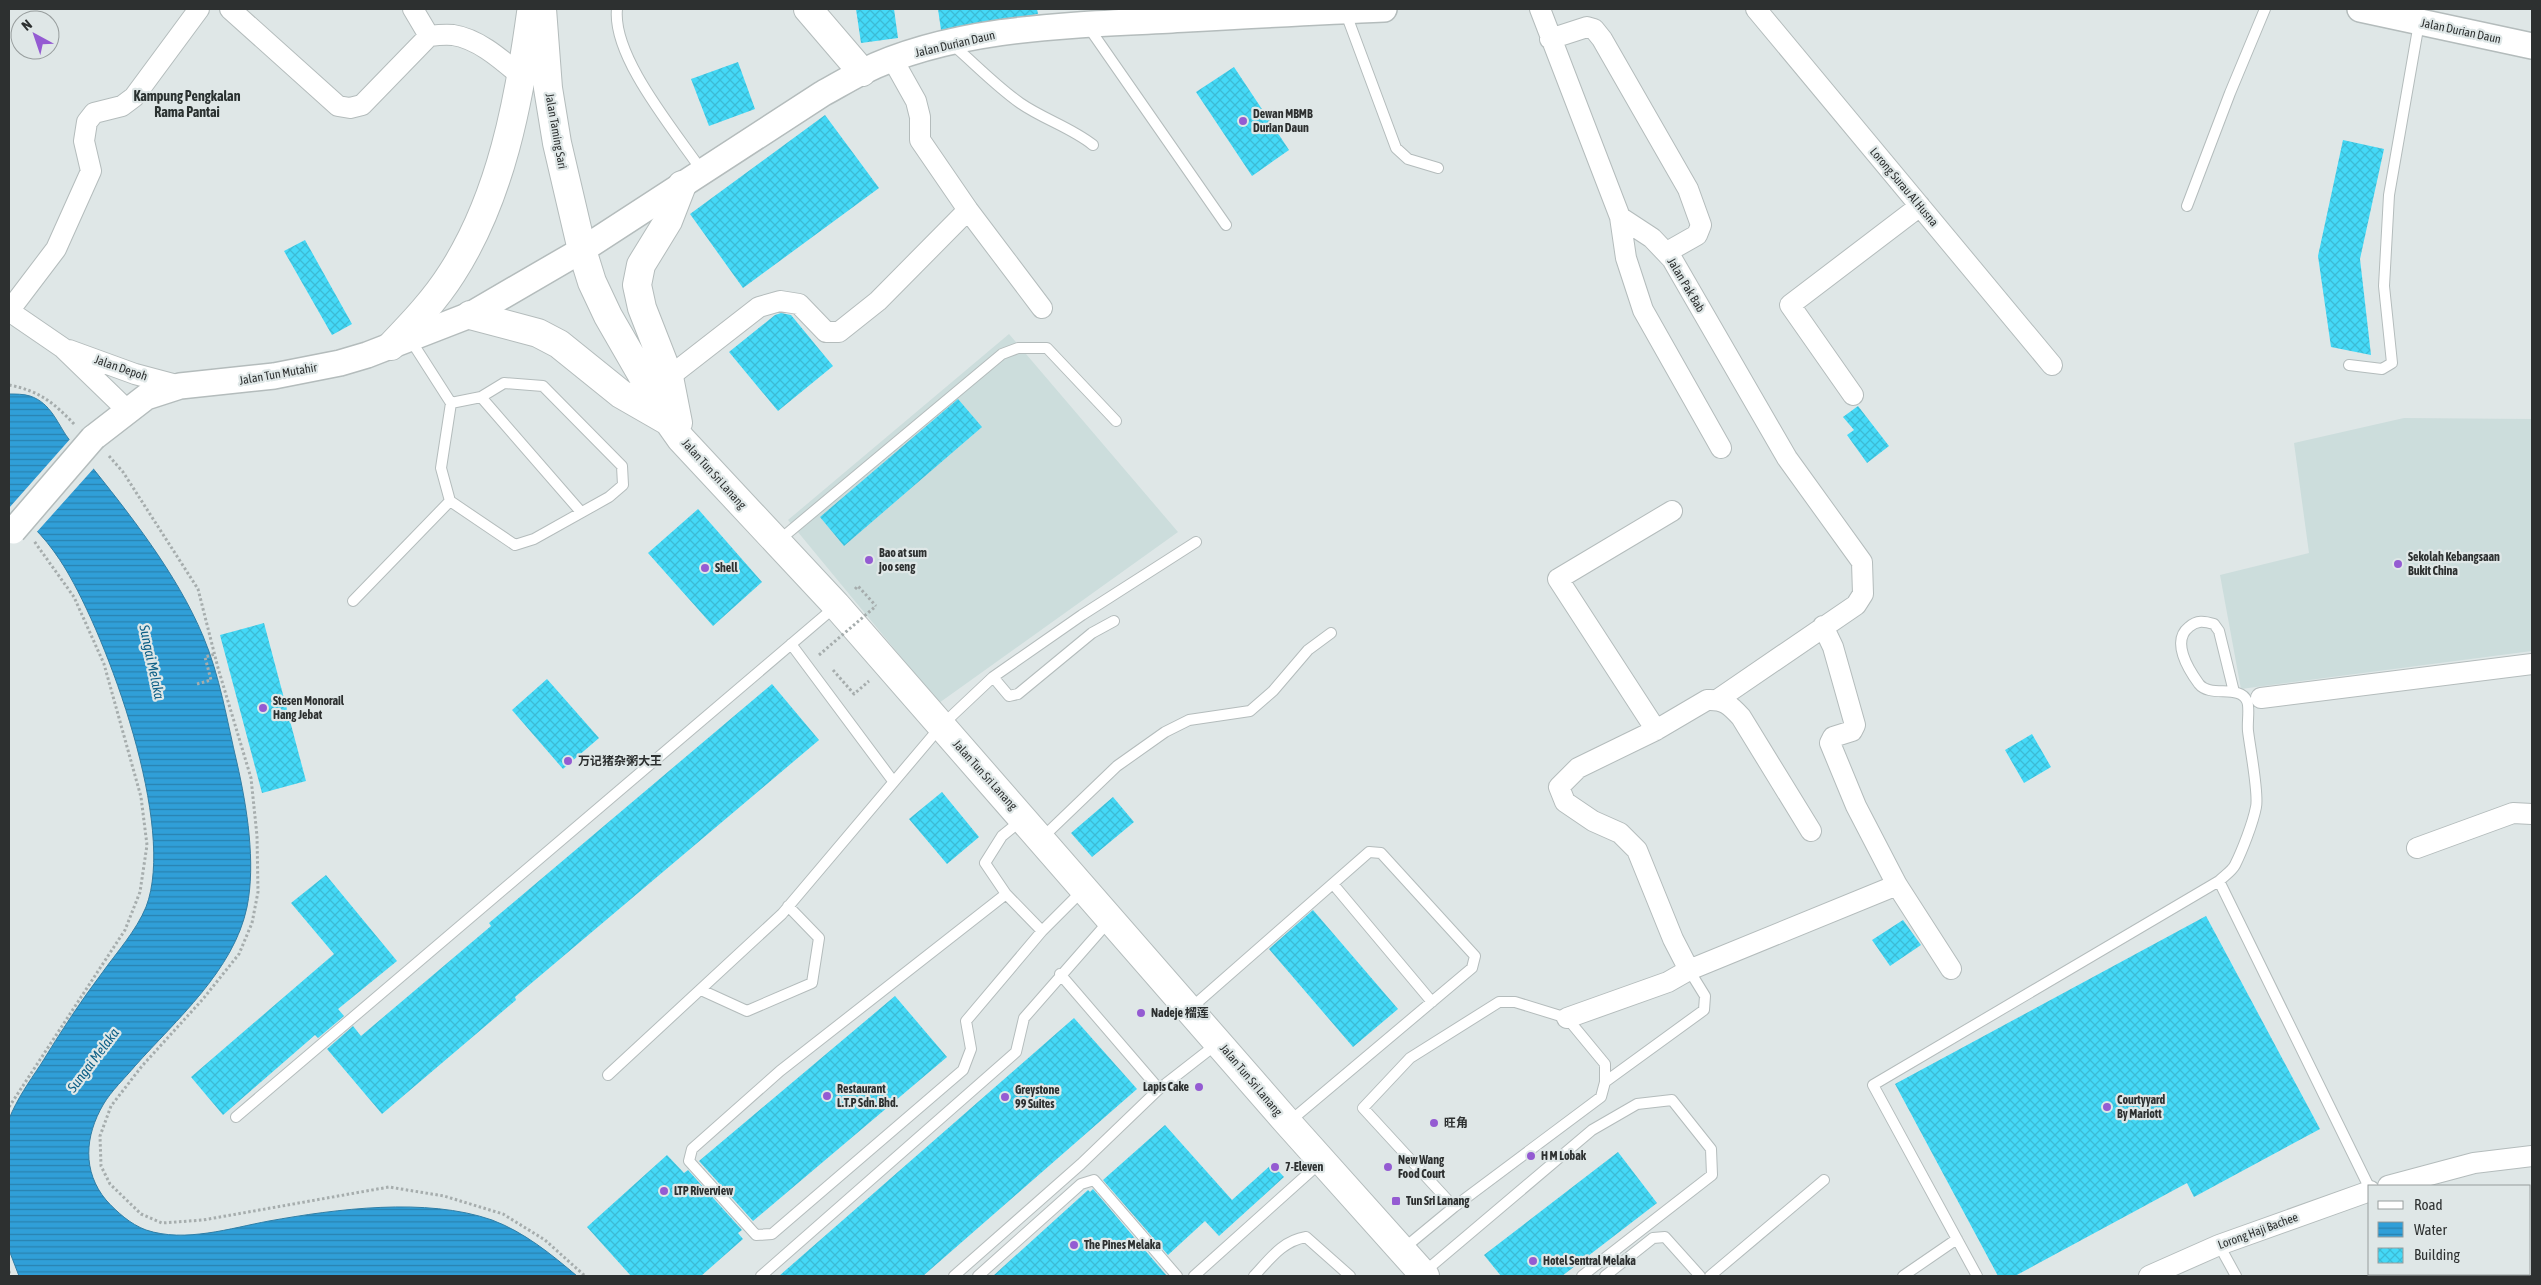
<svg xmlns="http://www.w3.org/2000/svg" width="2541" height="1285" viewBox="0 0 2541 1285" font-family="'Asap Condensed','Noto Sans SC',sans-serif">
  <defs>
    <pattern id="water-rules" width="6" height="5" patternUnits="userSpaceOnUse" patternTransform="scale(1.25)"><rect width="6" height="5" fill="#309fd8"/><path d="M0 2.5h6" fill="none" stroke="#2982b0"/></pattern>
    <pattern id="building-cross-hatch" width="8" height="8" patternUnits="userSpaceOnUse" patternTransform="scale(1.25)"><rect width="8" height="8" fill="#44d9f7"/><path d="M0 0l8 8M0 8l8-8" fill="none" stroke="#3cbbd4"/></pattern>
  </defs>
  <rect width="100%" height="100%" fill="#dfe7e7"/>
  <path fill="#ccdddc" d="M1009 334 1178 532 939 703 788 520Z
    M2404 418 2532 419V651L2241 689 2220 575 2309 553 2294 443Z"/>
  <path fill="url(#water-rules)" stroke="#2f7ea6" d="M9 394C15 394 24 394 30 396 51 403 57 423 68 438 74 446 81 454 87 461 129 513 177 574 203 636 220 676 227 721 237 763 247 807 256 863 247 907 234 970 176 1020 135 1066 125 1078 111 1091 103 1105 85 1136 82 1171 106 1200 117 1212 130 1224 146 1230 185 1243 231 1228 269 1221 336 1209 426 1197 492 1220 524 1232 551 1254 577 1276H19L9 1250V1119C17 1099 29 1082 41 1064 60 1033 80 1002 102 973 117 952 136 931 146 907 177 827 108 639 65 568 51 545 32 522 9 508Z"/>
  <path fill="#dfe7e7" d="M71 438 95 467 35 534 20 518 9 511V508Z"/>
  <path fill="url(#building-cross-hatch)" d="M856 9H894L898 38 861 43Z
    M938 9H1037L1038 14 941 30Z
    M738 62 755 109 709 126 691 79Z
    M1234 67 1289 150 1252 176 1196 92Z
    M825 115 879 188 743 288 690 214Z
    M2343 140 2384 149 2360 259 2371 355 2331 347 2318 256Z
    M305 240 352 324 332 335 284 251Z
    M781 313 791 315 833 366 778 411 729 352 775 315Z
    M958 399 982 427 844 546 820 517Z
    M1858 406 1889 446 1867 463 1847 435 1854 430 1843 417Z
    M698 509 762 582 713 626 648 553Z
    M264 623 306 781 262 793 220 635Z
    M547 679 599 738 563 769 512 710Z
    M772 684 819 740 515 997 516 1000 382 1114 327 1049 353 1026 361 1036 491 926 489 923Z
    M2032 734 2051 767 2024 783 2005 750Z
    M942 792 979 837 947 864 909 819Z
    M1113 797 1134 822 1092 857 1071 833Z
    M326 875 397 961 338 1009 344 1016 318 1038 315 1035 223 1115 191 1077 334 954 291 903Z
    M1313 910 1398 1009 1353 1047 1269 949Z
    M2206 916 2320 1129 2194 1197 2187 1183 2015 1276H1998L1895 1084Z
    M1903 920 1921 945 1890 966 1872 940Z
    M895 996 947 1057 753 1221 699 1161Z
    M1074 1018 1137 1089 923 1276H779Z
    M1165 1125 1232 1200 1272 1164 1284 1177 1219 1236 1205 1221 1168 1255 1103 1180Z
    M1618 1152 1657 1203 1562 1276H1501L1484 1255Z
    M667 1155 684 1173 688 1170 742 1230 738 1233 743 1239 701 1276H631L587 1227Z
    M1093 1189 1167 1276H993L1088 1190 1090 1192Z"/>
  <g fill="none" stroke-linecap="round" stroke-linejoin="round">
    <defs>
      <path id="service" d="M617 9C612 57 675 131 702 171
        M1345 11 1396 148 1408 159 1438 168
        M1087 25 1226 225
        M953 45C975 64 996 86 1020 103 1043 119 1072 128 1093 145
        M2187 206 2230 93 2265 9
        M2349 365 2382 369 2392 363 2384 286 2389 195 2419 23
        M481 397 581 512
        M450 501 515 545 534 539 609 497 623 485 622 466 543 386 504 383 481 397 451 403
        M777 542 1002 354 1018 348H1047L1116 421
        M353 601 450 501 441 468 451 403 410 339
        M791 644 893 781
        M993 677 1009 696 1018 694 1092 633 1114 621
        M1023 819 1002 836 985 863 1006 894 780 1071 692 1149 689 1161 756 1235 772 1234 963 1070 971 1049 966 1021 1042 931 1084 889
        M1042 838 1117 766 1165 732 1189 720 1250 711 1273 691 1308 650 1331 633
        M2219 881 2370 1189
        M1333 884 1432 1002
        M1006 894 1042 931
        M1060 974 1159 1089
        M701 990 747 1011 812 983 819 938 788 906
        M1191 1008 1369 852 1381 853 1475 956 1472 968 1289 1122
        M608 1075 782 914 941 726 993 677 1082 615 1196 542
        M1605 1082 1704 1010 1705 996 1689 970
        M236 1117 836 606
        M2219 1245 2236 1276
        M1403 1249 1454 1207 1601 1097 1605 1082V1064L1567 1018 1515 1002H1499L1410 1058 1363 1108 1454 1207
        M1423 1273 1592 1130 1637 1104 1672 1100 1711 1149 1712 1175 1582 1276
        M761 1276 1016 1052 1024 1018 1109 921
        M954 1276 1081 1164 1159 1089 1218 1043
        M978 1276 1081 1184 1094 1180 1177 1276
        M1194 1276 1321 1162
        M1254 1276C1270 1259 1282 1241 1306 1237L1350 1276
        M1605 1276 1653 1238 1665 1237 1700 1276
        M1710 1276 1824 1180
        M1903 1276 1957 1239
        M1977 1276 1873 1085 2219 881C2224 876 2232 871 2235 865 2242 851 2253 823 2256 807 2259 794 2250 748 2248 731 2247 722 2250 708 2247 701 2240 684 2210 698 2199 684 2188 669 2171 641 2189 627 2197 620 2204 621 2214 624L2219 631 2234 692"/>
      <path id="minor" d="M230 9 338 106 350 108 362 105 429 36C437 35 445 34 453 35 479 39 502 60 521 76
        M413 9 429 36
        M1540 9 1620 217 1652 238 1672 259 1787 458 1862 562 1863 594 1856 605 1717 700
        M1756 9 2052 365
        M1550 39 1587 27 1594 29 1602 39 1688 189 1701 225 1697 235 1667 252
        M893 60 916 101 920 117V140L968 210 1042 308
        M1620 217 1626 258 1643 310 1721 448
        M9 311 56 249 91 171 84 141 87 122 94 113 122 106 134 97 199 9
        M9 311 63 348 127 410
        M69 350 135 374 180 386
        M669 377 759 307 780 301 799 304 826 332H839L878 301 968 210
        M1853 395 1790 305 1920 206
        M1823 626 1833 647 1855 725 1852 731 1833 737 1830 743 1856 806 1897 885 1951 969
        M2261 698 2532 664
        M1656 730 1558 579 1672 511
        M2417 848 2513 813 2532 814
        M1689 970 1673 939 1637 850 1620 833 1593 821 1565 802 1559 787 1578 768 1656 730 1707 700C1724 699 1730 705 1741 717L1811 831
        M1567 1018 1668 982 1689 970 1897 885
        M2388 1186 2474 1163 2532 1156
        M2149 1276 2219 1245 2370 1191"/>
      <path id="tertiary" d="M2360 9 2532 46
        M93 438 146 397 180 386 274 376 340 363 367 355 470 315 582 250 822 94C835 87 848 79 862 72 953 27 1072 25 1172 20 1243 16 1313 12 1384 9"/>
      <path id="primary" d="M542 9 548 88 557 143 582 250 592 282 608 316 669 422 681 439 836 605 1288 1123 1425 1276
        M808 9 862 72
        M470 315 538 333 559 344 621 394 668 421
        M391 346C413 323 435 300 452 273 501 197 519 101 531 13
        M678 423 669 377 642 308 637 285 641 265 668 221 682 185"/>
    </defs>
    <use href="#service" stroke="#b4bcbc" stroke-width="12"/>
    <use href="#minor" stroke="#b4bcbc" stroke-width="22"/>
    <use href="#tertiary" stroke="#b4bcbc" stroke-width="28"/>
    <use href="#primary" stroke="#b4bcbc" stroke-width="30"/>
    <path stroke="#a6adad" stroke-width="3" stroke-dasharray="2.5 2.5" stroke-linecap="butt" d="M9 385C40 391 54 403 75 425
      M109 456 123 472 198 589 218 668 251 778 257 836 258 892 252 923 239 954 203 999 142 1066 111 1106 100 1136 101 1166 110 1184 141 1214 162 1223 203 1220 389 1187 444 1196 503 1214 545 1240 585 1276
      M855 589 858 586 876 606
      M833 670 854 694 869 681
      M197 684 211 680 205 657 215 654
      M9 1107 125 930 140 892 147 845 141 797 104 664 74 597 34 541
      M9 1271 10 1276"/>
    <use href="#service" stroke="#fff" stroke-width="10"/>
    <use href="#minor" stroke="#fff" stroke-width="20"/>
    <use href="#tertiary" stroke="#fff" stroke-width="25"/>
    <use href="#primary" stroke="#fff" stroke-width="28"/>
    <defs>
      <path id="tertiary-bridge" d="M13 531 93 438"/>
    </defs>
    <use href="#tertiary-bridge" stroke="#b4bcbc" stroke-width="28" stroke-linecap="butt"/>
    <path stroke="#a6adad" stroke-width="3" stroke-dasharray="2.5 2.5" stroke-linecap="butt" d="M819 655 876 606"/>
    <use href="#tertiary-bridge" stroke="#fff" stroke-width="25"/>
  </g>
  <g fill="#945bd2" stroke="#dfe7e7" stroke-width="2">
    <circle cx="1243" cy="121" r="5"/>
    <circle cx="869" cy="560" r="5"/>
    <circle cx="2398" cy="564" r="5"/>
    <circle cx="705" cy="568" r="5"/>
    <circle cx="263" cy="708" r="5"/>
    <circle cx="568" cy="761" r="5"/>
    <circle cx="1141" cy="1013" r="5"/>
    <circle cx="1199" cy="1087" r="5"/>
    <circle cx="827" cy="1096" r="5"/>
    <circle cx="1005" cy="1097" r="5"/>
    <circle cx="2107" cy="1107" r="5"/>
    <circle cx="1434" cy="1123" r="5"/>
    <circle cx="1531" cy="1156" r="5"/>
    <circle cx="1275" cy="1167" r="5"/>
    <circle cx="1388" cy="1167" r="5"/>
    <circle cx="664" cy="1191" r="5"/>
    <rect x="1391" y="1196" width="10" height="10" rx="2.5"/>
    <circle cx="1074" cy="1245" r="5"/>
    <circle cx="1533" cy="1261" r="5"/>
  </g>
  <g text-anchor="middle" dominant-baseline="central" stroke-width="4.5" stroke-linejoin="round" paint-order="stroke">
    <g font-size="12" fill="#2d3030" stroke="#dfe7e7">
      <text transform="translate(2461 31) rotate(12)">Jalan Durian Daun</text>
      <text transform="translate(955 44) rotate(-13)">Jalan Durian Daun</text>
      <text transform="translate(556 131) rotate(80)">Jalan Taming Sari</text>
      <text transform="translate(1904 187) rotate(50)">Lorong Surau Al Husna</text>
      <text transform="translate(1686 285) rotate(59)">Jalan Pak Bab</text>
      <text transform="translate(121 368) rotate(19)">Jalan Depoh</text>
      <text transform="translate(278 374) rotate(-10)">Jalan Tun Mutahir</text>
      <text transform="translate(714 474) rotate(48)">Jalan Tun Sri Lanang</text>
      <text transform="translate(985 775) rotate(48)">Jalan Tun Sri Lanang</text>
      <text transform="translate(1251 1080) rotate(50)">Jalan Tun Sri Lanang</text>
      <text transform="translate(2258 1231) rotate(-20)">Lorong Haji Bachee</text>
    </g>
    <g font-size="12" font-weight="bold" fill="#2d3030" stroke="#dfe7e7" text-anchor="start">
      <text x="1253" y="114">Dewan MBMB<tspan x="1253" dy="14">Durian Daun</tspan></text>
      <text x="879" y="553">Bao at sum<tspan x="879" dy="14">joo seng</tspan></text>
      <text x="2408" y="557">Sekolah Kebangsaan<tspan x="2408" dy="14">Bukit China</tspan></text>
      <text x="715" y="568">Shell</text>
      <text x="273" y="701">Stesen Monorail<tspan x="273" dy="14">Hang Jebat</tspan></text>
      <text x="578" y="761">万记猪杂粥大王</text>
      <text x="1151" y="1013">Nadeje 榴莲</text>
      <text x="1189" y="1087" text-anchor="end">Lapis Cake</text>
      <text x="837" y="1089">Restaurant<tspan x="837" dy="14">L.T.P Sdn. Bhd.</tspan></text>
      <text x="1015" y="1090">Greystone<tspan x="1015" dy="14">99 Suites</tspan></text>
      <text x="2117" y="1100">Courtyyard<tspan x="2117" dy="14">By Mariott</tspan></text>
      <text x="1444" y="1123">旺角</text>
      <text x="1541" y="1156">H M Lobak</text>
      <text x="1398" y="1160">New Wang<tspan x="1398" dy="14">Food Court</tspan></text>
      <text x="1285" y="1167">7-Eleven</text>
      <text x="674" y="1191">LTP Riverview</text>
      <text x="1406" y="1201">Tun Sri Lanang</text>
      <text x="1084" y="1245">The Pines Melaka</text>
      <text x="1543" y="1261">Hotel Sentral Melaka</text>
    </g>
    <g font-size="14" font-weight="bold" fill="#2a3130" stroke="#dfe7e7">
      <text x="187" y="96">Kampung Pengkalan<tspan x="187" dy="16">Rama Pantai</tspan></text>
    </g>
    <g font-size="14" font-style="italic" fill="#0d5f86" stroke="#dfe7e7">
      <text transform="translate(152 662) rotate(78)">Sungai Melaka</text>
      <text transform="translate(93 1060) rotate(-53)">Sungai Melaka</text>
    </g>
  </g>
  <rect width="2541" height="1285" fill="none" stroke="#2d3030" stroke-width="20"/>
  <rect x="2368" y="1185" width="162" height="90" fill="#dfe7e7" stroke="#989e9e"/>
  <rect x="2378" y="1201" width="25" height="8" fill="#ffffff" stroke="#989e9e"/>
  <text x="2414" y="1210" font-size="15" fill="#2d3030">Road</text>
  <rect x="2378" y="1222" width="25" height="15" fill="url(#water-rules)" stroke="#989e9e"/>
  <text x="2414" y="1235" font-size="15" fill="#2d3030">Water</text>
  <rect x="2378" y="1248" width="25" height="15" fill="url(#building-cross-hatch)" stroke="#989e9e"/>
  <text x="2414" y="1260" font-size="15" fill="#2d3030">Building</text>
  <g transform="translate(35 35) rotate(320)"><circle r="24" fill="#dfe7e7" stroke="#989e9e"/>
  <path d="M0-4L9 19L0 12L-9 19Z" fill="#945bd2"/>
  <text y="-8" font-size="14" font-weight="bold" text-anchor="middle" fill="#2d3030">N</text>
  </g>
</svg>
